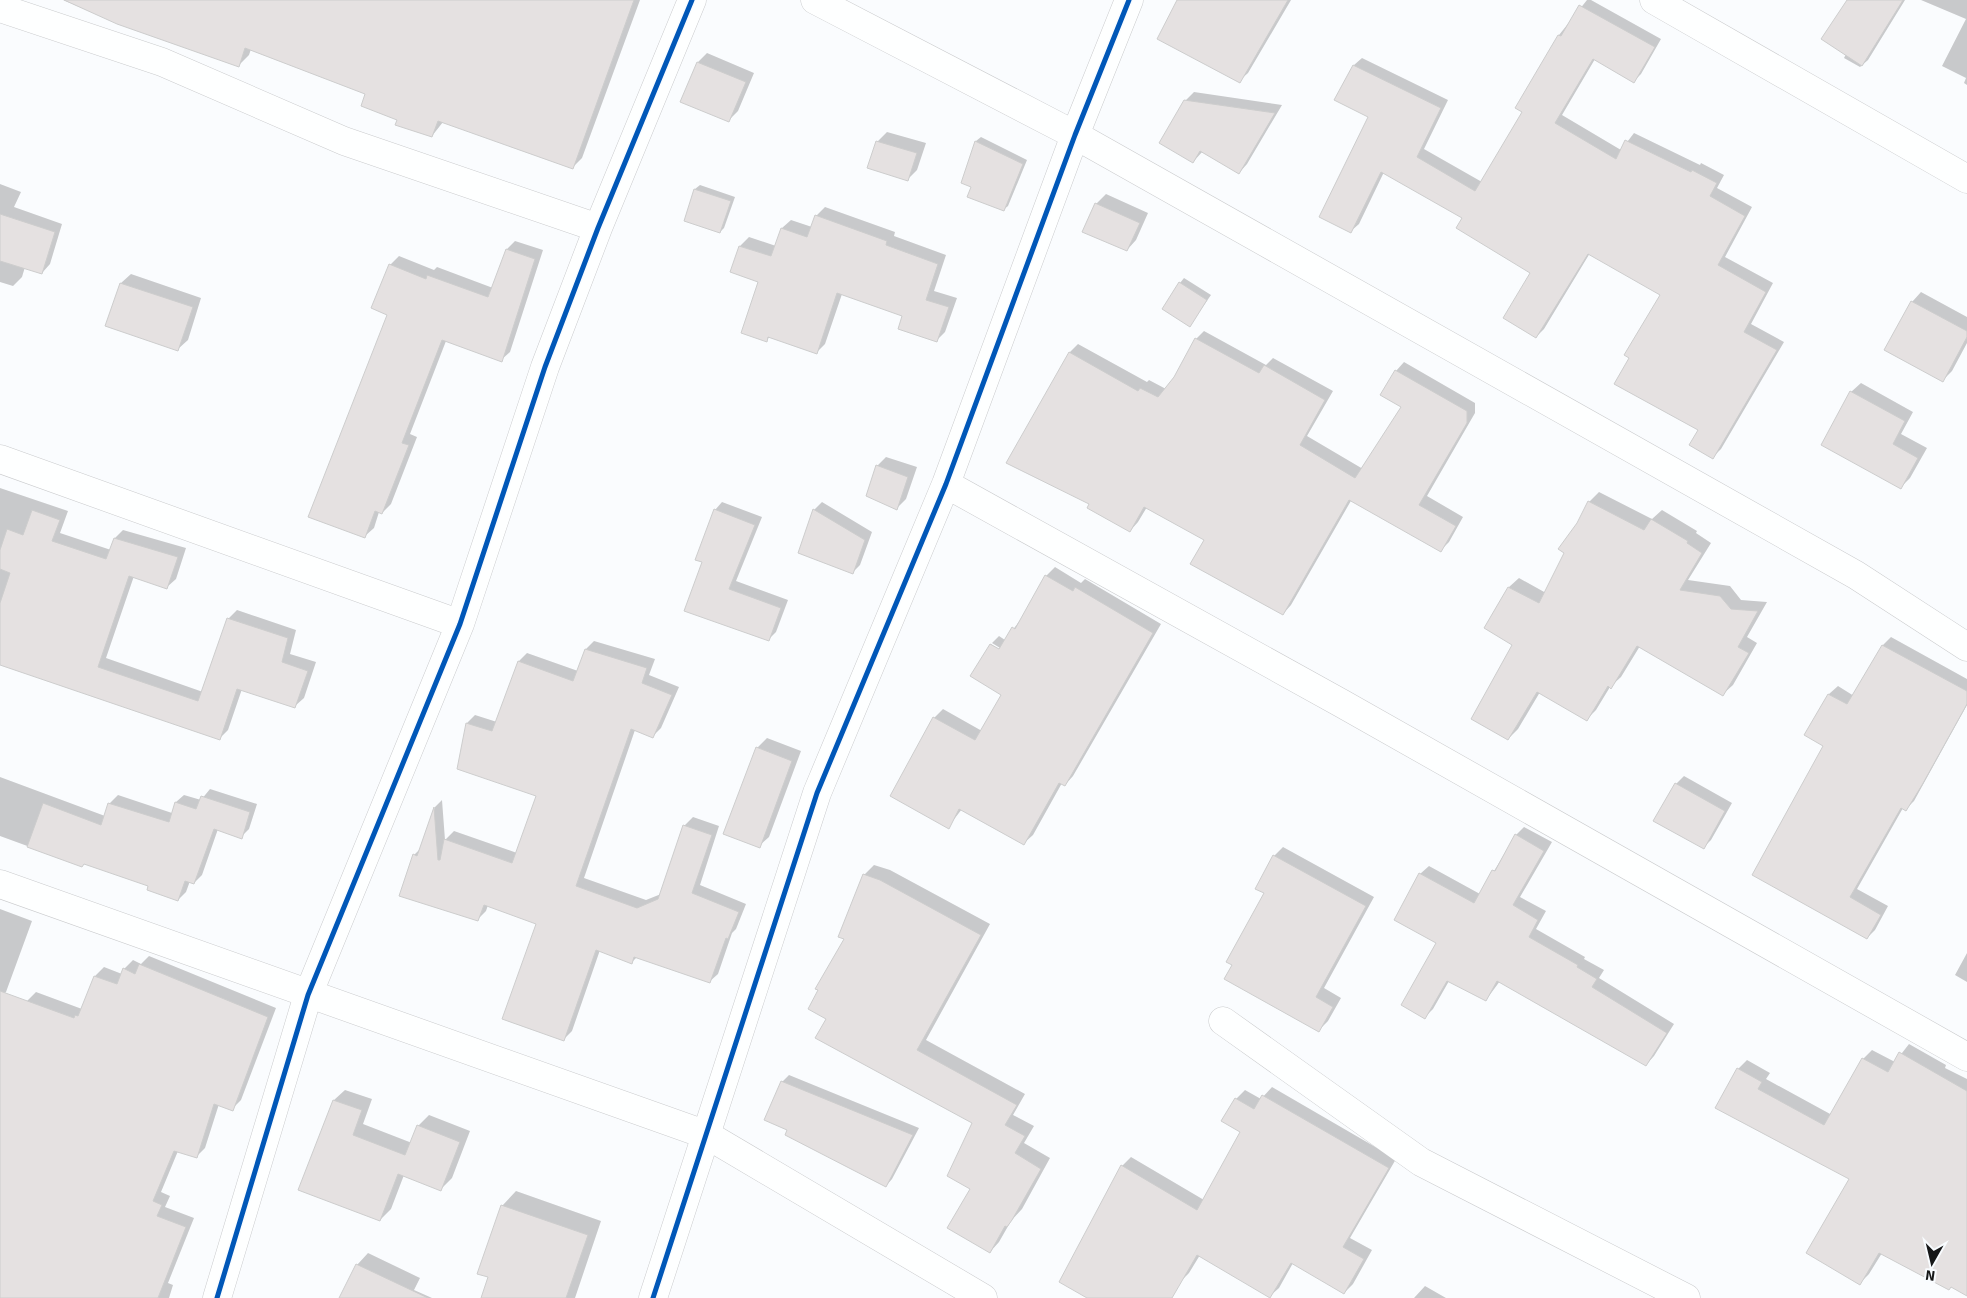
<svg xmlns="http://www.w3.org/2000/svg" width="1967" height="1298" viewBox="0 0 1967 1298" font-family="Signika,sans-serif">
  <rect width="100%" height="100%" fill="#fafcfe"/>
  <path fill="#0003" d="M63 0H640L582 158 572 168 443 122 432 136 399 119 367 94 251 49 249 55 239 65 118 23Z
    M1178 0H1291L1248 73 1239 81Z
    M1587 0H1591L1661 39 1641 74 1633 82 1595 59 1562 115 1621 150 1634 133 1700 165 1701 163 1724 175 1717 188 1752 207 1725 257 1773 283 1751 324 1784 342 1721 449 1713 457 1700 430 1631 357 1661 295 1590 253 1544 329 1536 337 1532 273 1463 218 1384 172 1359 224 1351 231 1370 116 1354 65 1362 58 1448 100 1424 149 1482 182 1524 112 1516 108 1559 35Z
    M1873 0H1905L1868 60 1860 67 1844 58Z
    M1921 0H1967V85L1964 83 1966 78 1942 66 1966 19Z
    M707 53 754 73 738 111 729 120 698 62Z
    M1194 92 1282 105 1247 164 1239 173 1203 151 1193 162 1185 101Z
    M887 132 926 143 917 170 907 180 877 142Z
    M981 137 1027 160 1008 206 1003 210 973 186 963 182 976 141Z
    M0 184 21 192 14 207 62 224 50 264 42 273 25 267 22 277 13 286 0 282Z
    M700 185 735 197 724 228 720 232 695 189Z
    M1106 194 1148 213 1136 240 1127 250 1096 204Z
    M825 207 895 232 894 236 946 255 934 291 957 298 945 332 936 341 904 316 842 294 825 344 816 353 770 337 766 340 759 281 732 272 740 246 749 237 776 246 782 228 791 220 812 227 816 216Z
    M515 241 543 250 510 352 501 360 446 341 410 434 417 437 391 504 382 513 379 512 374 528 365 536 389 314 372 308 390 265 399 256 434 270 437 267 493 288 507 249Z
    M131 274 201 298 188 340 178 349 107 326 121 283Z
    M1184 278 1211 295 1190 325 1180 283Z
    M1921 292 1967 317V343L1952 371 1943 380 1912 302Z
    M1204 331 1266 365 1273 358 1333 391 1307 436 1363 469 1402 406 1396 371 1404 362 1475 403V413L1427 496 1463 517 1449 542 1441 550 1352 499 1291 605 1283 614 1206 539 1147 507 1138 522 1130 531 1091 503 1008 463 1070 352 1078 344 1147 382 1149 380 1166 389 1175 378 1196 339Z
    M1861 383 1913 412 1901 434 1927 448 1910 478 1900 488 1851 392Z
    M886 457 917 467 906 499 896 509 877 466Z
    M0 488 68 511 60 533 111 550 115 538 123 530 186 548 176 579 167 587 134 576 106 658 203 692 228 619 237 610 296 630 290 654 316 662 304 698 295 706 242 689 228 730 219 739 0 664Z
    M1599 492 1652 519 1662 510 1697 531 1696 533 1711 543 1688 580 1730 586 1741 600 1767 602 1747 637 1757 643 1733 685 1723 694 1640 646 1621 677 1610 687 1596 710 1586 720 1540 692 1518 729 1508 739 1514 645 1485 628 1509 587 1519 578 1546 593 1589 502Z
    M722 502 762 517 736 581 788 600 776 632 768 640 703 562 715 510Z
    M822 502 872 532 860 565 853 572 799 553 814 510Z
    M1055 567 1081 583 1085 579 1161 624 1073 776 1065 785 1062 783 1033 835 1024 843 962 809 948 827 892 796 934 718 943 709 982 731 1003 694 972 676 991 644 1003 653 1005 651 992 643 999 636 1005 640 1021 619 1046 576Z
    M1891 637 1967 679V705L1914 801 1906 809 1903 808 1857 889 1888 906 1875 930 1867 938 1754 874 1825 746 1806 735 1829 694 1838 686 1854 696 1883 645Z
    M594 641 655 659 649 675 679 687 661 728 653 736 635 730 584 878 646 900 661 894 684 826 693 817 719 826 700 885 746 904 736 929 732 933 718 974 709 982 637 957 632 962 600 950 572 1031 563 1040 538 923 488 905 486 911 477 920 414 855 420 849 435 807 442 800 445 840 454 831 517 853 538 795 467 723 475 715 497 722 519 661 527 653 578 671 586 649Z
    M767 738 801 751 769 837 759 846 757 748Z
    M1684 776 1732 803 1711 840 1703 848 1676 784Z
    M0 777 105 816 110 803 118 795 172 813 176 802 184 795 201 800 210 789 257 804 249 829 241 837 218 829 202 875 194 883 190 881 186 892 178 900 150 886 85 863 82 866 0 836Z
    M1524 827 1552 842 1520 897 1546 911 1536 929 1585 957 1584 959 1604 970 1599 978 1674 1024 1654 1056 1646 1065 1500 981 1486 1000 1449 981 1433 1009 1425 1017 1437 943 1420 874 1429 866 1480 894 1516 835Z
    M1283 847 1374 897 1324 988 1341 998 1328 1021 1319 1030 1266 893 1274 856Z
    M874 865 890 870 990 924 926 1040 1025 1094 1013 1115 1034 1126 1024 1143 1050 1158 1022 1209 1011 1221 999 1242 990 1252 972 1188 974 1122 827 1018 864 875Z
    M0 909 32 921 6 992 0 998Z
    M1967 953V982L1955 975Z
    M149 956 276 1008 241 1100 232 1109 219 1104 205 1148 196 1157 178 1151 161 1192 170 1196 165 1207 194 1218 168 1283 173 1285 169 1298H0V1074L27 1001 36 992 82 1009 95 976 104 967 122 974 124 969 133 960 141 964Z
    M1909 1044 1946 1065 1945 1068 1967 1079V1294L1882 1253 1869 1274 1860 1283 1851 1178 1717 1107 1738 1069 1747 1060 1770 1073 1766 1079 1832 1115 1863 1059 1872 1050 1895 1062Z
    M789 1075 919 1128 892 1179 886 1186 789 1130 782 1082Z
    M1272 1087 1396 1159 1350 1238 1372 1250 1353 1284 1344 1293 1293 1263 1279 1288 1270 1296 1200 1255 1189 1273 1180 1282 1151 1298H1089L1122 1166 1131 1157 1204 1200 1242 1132 1236 1099 1245 1090 1261 1099Z
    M345 1090 372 1099 363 1124 412 1143 418 1126 429 1115 470 1131 452 1178 441 1189 404 1175 391 1209 380 1220 334 1100Z
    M516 1191 601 1221 575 1298H482L489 1277 502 1206Z
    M368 1253 420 1278 414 1290 432 1298H350L357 1265Z
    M1425 1286 1446 1298H1414Z"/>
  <path fill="#e5e1e1" stroke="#cdcdcd" d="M64 0H634L573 169 438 121 432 137 395 125 397 120 361 106 365 94 245 48 239 67 117 24Z
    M1177 0H1288L1240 83 1157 39Z
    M1847 0H1903L1862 66 1821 39Z
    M1579 5 1655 47 1634 83 1593 59 1555 123 1616 159 1625 140 1691 172 1692 170 1717 183 1710 196 1745 216 1718 265 1766 292 1744 332 1777 350 1713 459 1689 445 1698 430 1614 384 1629 358 1624 355 1660 295 1588 254 1536 338 1503 318 1530 273 1456 228 1462 218 1381 172 1351 233 1319 217 1368 117 1334 100 1353 65 1441 108 1417 157 1475 191 1522 112 1515 108 1558 35 1561 36Z
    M697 62 746 82 729 122 680 102Z
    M1184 100 1275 113 1239 174 1200 151 1193 163 1159 143Z
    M876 141 917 153 908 181 867 168Z
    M975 141 1023 164 1004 211 967 197 971 187 961 183Z
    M694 189 731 201 720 233 684 221Z
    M1095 203 1140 223 1127 251 1082 232Z
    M0 214 55 232 42 274 0 261Z
    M815 215 887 241 886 245 938 264 926 300 949 307 937 342 898 329 902 316 837 293 817 354 768 337 767 342 741 333 758 282 730 272 739 246 771 256 781 228 807 237Z
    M506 249 535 259 502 362 442 340 402 443 409 445 382 514 375 511 365 538 308 517 387 315 371 308 389 264 426 279 427 275 488 297Z
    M1179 282 1207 300 1190 327 1162 309Z
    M120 283 193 307 178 351 105 326Z
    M1911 301 1967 331V337L1943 382 1884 350Z
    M1195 338 1259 373 1264 365 1325 400 1300 445 1355 478 1401 407 1380 395 1395 370 1467 411V423L1419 505 1456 526 1441 552 1349 500 1283 615 1190 564 1204 540 1144 507 1130 532 1087 508 1089 504 1006 463 1069 352 1138 391 1140 388 1158 397 1174 377Z
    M1850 391 1905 421 1893 444 1918 458 1901 489 1821 445Z
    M876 465 908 477 897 510 866 496Z
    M1588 501 1644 530 1651 519 1688 541 1687 543 1702 553 1680 590 1720 596 1731 609 1758 611 1738 647 1749 653 1723 696 1637 646 1611 689 1608 686 1587 721 1537 692 1508 740 1471 719 1512 645 1484 628 1508 587 1539 603 1564 553 1558 549 1577 523Z
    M714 509 755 525 729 589 781 608 769 641 684 611 702 562 695 560Z
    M813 509 865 540 853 574 798 553Z
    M32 510 60 520 52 541 106 559 114 538 178 557 167 589 129 576 98 667 198 701 227 618 288 638 282 662 308 671 295 708 237 689 220 740 0 665V603L10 573 0 569V550L7 529 23 535Z
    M1045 575 1073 591 1075 587 1153 633 1065 786 1059 783 1024 845 959 809 949 829 890 796 933 717 975 740 1001 695 970 676 990 644 999 649 1012 627 1015 629Z
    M1882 645 1967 691V704L1922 785 1906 811 1901 808 1850 897 1881 915 1867 939 1752 875 1823 746 1804 735 1828 694 1847 704Z
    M585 649 647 668 642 683 672 695 653 738 631 729 576 886 637 908 658 899 683 825 712 835 692 893 739 912 728 939 726 938 710 983 634 957 632 964 596 950 564 1041 502 1019 536 924 484 905 478 921 399 896 413 854 417 856 434 807 438 860H440L444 839 512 863 536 796 457 769 466 723 492 731 518 661 573 681Z
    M756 747 792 761 760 848 723 834Z
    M1675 783 1725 811 1704 849 1653 821Z
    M201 796 250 812 242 839 214 829 194 884 185 881 178 901 147 890 148 886 84 864 82 867 27 847 43 803 101 825 108 803 169 822 175 802 196 809Z
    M1515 834 1544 851 1513 905 1538 920 1529 937 1578 965 1577 967 1597 979 1592 987 1667 1033 1646 1066 1497 981 1486 1001 1447 981 1425 1019 1401 1005 1436 943 1394 920 1419 873 1474 903 1492 870 1495 871Z
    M1273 855 1366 906 1316 997 1333 1007 1319 1032 1224 979 1232 965 1226 962 1264 893 1255 889Z
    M863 874 880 880 981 935 917 1050 1017 1105 1005 1125 1025 1136 1015 1153 1041 1169 1012 1220 1007 1227 1005 1226 990 1253 947 1228 970 1189 947 1176 972 1123 815 1038 826 1019 808 1009 818 990 815 989 844 939 838 937Z
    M139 964 268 1017 233 1111 214 1104 197 1158 174 1151 153 1201 162 1205 157 1216 186 1227 158 1298H0V991L74 1018 75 1015 78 1016 94 976 117 984 123 968 135 974Z
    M1899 1052 1967 1091V1296L1951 1287 1949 1290 1879 1253 1860 1285 1806 1253 1849 1179 1715 1108 1737 1068 1762 1082 1758 1089 1824 1125 1862 1058 1888 1072Z
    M781 1081 913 1135 886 1187 785 1135 787 1130 764 1120Z
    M1262 1095 1389 1168 1343 1247 1364 1259 1344 1294 1291 1263 1270 1298 1197 1255 1172 1298H1087L1059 1282 1121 1165 1197 1210 1240 1132 1221 1121 1235 1098 1254 1109Z
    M333 1100 362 1110 353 1135 405 1155 417 1125 460 1142 441 1191 398 1174 380 1221 298 1190Z
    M501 1205 588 1235 566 1298H481L488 1277 477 1274Z
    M356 1264 428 1298H339Z"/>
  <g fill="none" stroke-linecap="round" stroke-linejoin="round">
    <defs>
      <path id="minor" d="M815 0 1075 135 1856 575 1967 647
        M1654 0 1967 179
        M0 8 162 62 344 141 598 228
        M0 459 460 624
        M946 484 1341 703 1967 1057
        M0 884 707 1135 983 1298
        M1223 1021 1421 1162 1686 1298
        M217 1298 308 995 460 624 545 367 598 228 692 0
        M653 1298 817 793 946 484 1075 135 1129 0"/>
    </defs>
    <use href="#minor" stroke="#cbccce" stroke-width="29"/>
    <use href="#minor" stroke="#feffff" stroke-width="28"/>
    <defs>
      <path id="cycleway" d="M217 1298 308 995 460 624 545 367 598 228 692 0
        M653 1298 817 793 946 484 1075 135 1129 0"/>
    </defs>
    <use href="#cycleway" stroke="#f9fcff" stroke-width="8"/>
    <use href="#cycleway" stroke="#0057b8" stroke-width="5"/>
  </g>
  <g transform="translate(1932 1263) rotate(188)" stroke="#f9fcff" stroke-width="4" paint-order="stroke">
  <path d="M0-4L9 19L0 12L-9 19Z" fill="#161718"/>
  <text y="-8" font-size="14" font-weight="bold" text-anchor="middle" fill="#161718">N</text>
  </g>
</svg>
